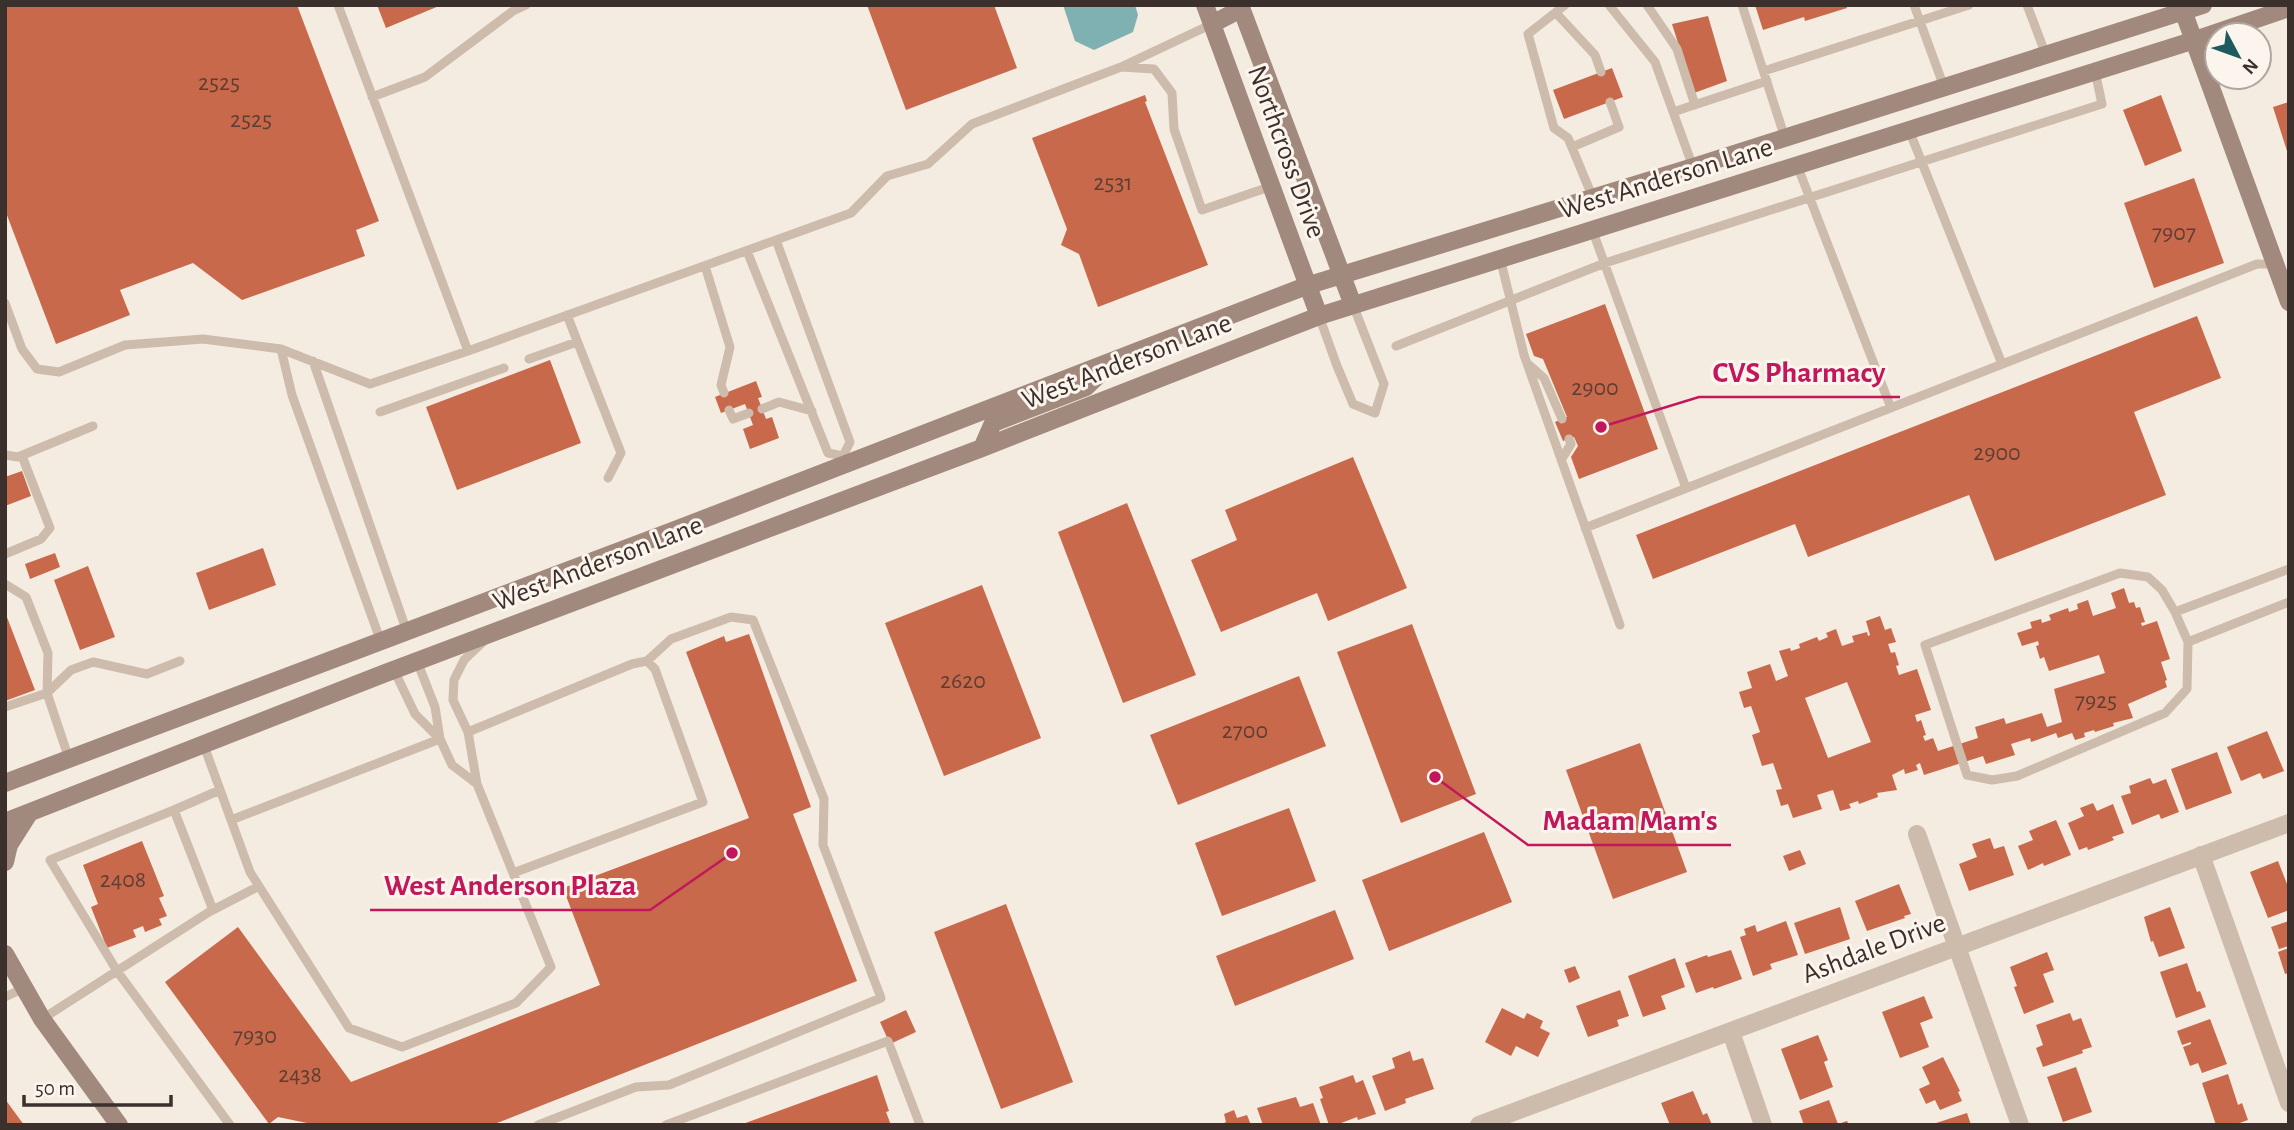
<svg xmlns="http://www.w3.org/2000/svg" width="2294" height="1130" viewBox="0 0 2294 1130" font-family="'Alegreya Sans',sans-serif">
  <rect width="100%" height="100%" fill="#f4ebe1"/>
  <path fill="#7fb0b2" d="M1063 5H1135L1138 15 1133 32 1094 50 1075 41Z"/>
  <path fill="#c8694b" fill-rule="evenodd" d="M5 5H297L379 221 356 230 365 256 242 300 193 263 120 290 130 315 56 344 5 210Z
    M377 5H439V6L386 28Z
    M867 5H994L1017 68 906 110Z
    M1755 5H1846L1847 8 1805 21 1804 17 1763 30Z
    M1708 16 1727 81 1694 93 1672 24Z
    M1612 68 1623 97 1564 119 1553 90Z
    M1145 95 1147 101 1145 102 1208 265 1098 307 1079 254 1061 245 1067 229 1032 138Z
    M2161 95 2182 151 2145 166 2123 110Z
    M2289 102V150L2287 151 2273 107Z
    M2194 178 2224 263 2154 288 2124 203Z
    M1605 304 1658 449 1579 479 1571 457 1578 446 1574 437 1563 441 1555 422 1567 417 1543 359 1534 356 1526 334Z
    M2197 316 2221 378 2134 412 2166 495 1995 561 1969 495 1808 557 1795 524 1653 579 1636 535Z
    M550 360 581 443 457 490 426 407Z
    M756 381 762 397 758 398 766 419 772 417 779 438 750 449 743 429 753 425 745 404 721 413 715 397Z
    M1353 457 1407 588 1328 621 1317 593 1221 632 1191 560 1237 540 1225 510Z
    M22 471 31 496 5 506V477Z
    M1127 503 1196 675 1123 703 1058 532Z
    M263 548 276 585 209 610 196 573Z
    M55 553 60 567 30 579 25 564Z
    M88 566 115 637 80 650 54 580Z
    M982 585 1041 738 944 776 885 623Z
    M2124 588 2129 603 2134 602 2136 608 2140 607 2145 622 2141 623 2142 626 2157 621 2170 659 2161 662 2167 680 2165 681 2167 687 2128 704 2133 718 2113 723 2114 726 2095 732 2094 730 2084 733 2085 737 2075 740 2072 733 2058 738 2056 733 2031 742 2030 738 2011 744 2015 755 1986 764 1983 756 1924 775 1920 763 1916 765 1918 770 1905 774 1904 769 1892 775 1897 790 1877 793 1878 797 1859 804 1858 801 1849 804 1851 808 1840 811 1833 790 1817 795 1822 809 1793 818 1788 804 1781 806 1776 790 1782 789 1773 763 1762 766 1752 735 1760 732 1751 706 1744 708 1739 692 1752 688 1747 672 1770 664 1776 681 1788 676 1779 651 1790 648 1791 651 1800 648 1799 644 1817 637 1819 641 1828 637 1826 633 1836 629 1842 646 1854 642 1852 636 1867 632 1868 636 1870 635 1866 621 1880 616 1885 630 1891 628 1896 642 1888 644 1891 653 1895 652 1899 665 1896 666 1899 675 1917 669 1931 710 1915 715 1917 722 1921 720 1926 735 1923 736 1925 741 1933 738 1938 751 1978 738 1975 727 2004 718 2006 724 2042 713 2047 727 2062 722 2054 689 2105 673 2099 655 2049 671 2044 657 2040 659 2036 646 2039 645 2038 641 2022 646 2017 633 2032 628 2030 622 2041 619 2042 623 2051 620 2049 615 2068 608 2069 612 2078 609 2077 604 2088 600 2093 616 2116 608 2111 593ZM1847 682 1871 742 1828 758 1805 698Z
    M5 612 35 690 5 701Z
    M1412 624 1476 794 1401 823 1337 652Z
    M749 634 811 807 793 814 857 981 492 1125H307V1123L278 1117 269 1124 165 982 238 927 351 1082 600 985 563 888 749 818 686 652 724 636 726 642Z
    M1299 676 1326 746 1178 805 1150 735Z
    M2267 731 2284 771 2263 779 2260 773 2241 781 2227 747Z
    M1640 743 1687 872 1613 899 1566 770Z
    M2217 752 2232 793 2186 810 2171 769Z
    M2150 778 2153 784 2166 779 2179 812 2161 819 2159 814 2132 825 2121 796 2131 793 2129 786Z
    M2093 803 2097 811 2113 804 2124 833 2112 837 2114 840 2088 850 2087 847 2079 850 2068 823 2084 816 2080 808Z
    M1289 808 1316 881 1222 916 1195 843Z
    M2056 820 2071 855 2044 866 2043 863 2028 870 2018 846 2033 840 2029 831Z
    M1484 832 1512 902 1389 951 1362 880Z
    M1990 838 1994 849 2004 846 2014 875 1969 891 1959 864 1977 857 1972 844Z
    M142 841 164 896 159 898 167 916 159 919 162 925 145 932 143 926 133 930 136 937 107 948 91 907 98 904 83 865Z
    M1800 850 1806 864 1789 871 1783 856Z
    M2278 861 2289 889V910L2268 918 2250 872Z
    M1899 884 1911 914 1904 916 1905 918 1867 931 1855 901Z
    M1006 904 1073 1082 1001 1109 934 932Z
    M1840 907 1850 939 1805 954 1794 923Z
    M2170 907 2185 948 2159 957 2153 941 2151 942 2144 917Z
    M1335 910 1354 959 1235 1006 1216 956Z
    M1786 921 1798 955 1770 964 1772 969 1753 976 1740 937 1746 935 1744 929 1755 925 1757 932Z
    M2289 921V946L2279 949 2271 927Z
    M2289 948V973L2285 974 2278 952Z
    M1731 950 1742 979 1714 989 1713 987 1696 993 1685 963 1707 955 1708 957Z
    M2047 952 2054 970 2043 974 2054 1002 2024 1014 2014 987 2017 986 2010 967Z
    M1675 958 1685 987 1661 996 1666 1009 1643 1017 1628 976Z
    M2187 963 2197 992 2200 991 2206 1007 2176 1018 2160 972Z
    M1575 966 1580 978 1569 983 1564 970Z
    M1620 990 1629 1016 1617 1020 1619 1026 1588 1037 1576 1006Z
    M1924 996 1933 1018 1920 1023 1929 1047 1900 1058 1882 1012Z
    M1502 1008 1524 1019 1527 1013 1543 1021 1540 1028 1550 1033 1538 1057 1516 1046 1511 1056 1485 1042Z
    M906 1010 916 1032 890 1044 880 1022Z
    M2070 1013 2073 1021 2081 1018 2092 1047 2082 1050 2083 1053 2043 1067 2036 1048 2043 1045 2036 1025Z
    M2210 1019 2227 1064 2202 1073 2198 1063 2190 1066 2183 1047 2191 1044V1042L2182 1045 2177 1031Z
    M1818 1035 1828 1060 1824 1062 1833 1087 1800 1100 1781 1049Z
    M1410 1051 1413 1061 1423 1058 1434 1089 1405 1099 1406 1103 1385 1111 1372 1076 1395 1068 1392 1058Z
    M1943 1057 1960 1091 1958 1092 1962 1101 1940 1110 1935 1100 1926 1104 1919 1089 1930 1084 1922 1067Z
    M2076 1067 2092 1112 2063 1122 2047 1077Z
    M2228 1074 2238 1105 2242 1103 2248 1120 2234 1125H2216L2202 1083Z
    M877 1075 889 1111 886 1112 891 1125H740Z
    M1353 1075 1356 1083 1363 1080 1376 1114 1358 1120 1357 1117 1336 1125H1329L1320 1099 1323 1098 1319 1087Z
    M1693 1091 1703 1115 1707 1113 1712 1125H1670L1661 1103Z
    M1296 1097 1300 1107 1313 1103 1321 1125H1263L1257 1108Z
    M5 1099 24 1125H5Z
    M1829 1100 1838 1124 1847 1121 1849 1125H1804L1799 1111Z
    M1234 1110 1237 1118 1247 1115 1251 1125H1220L1226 1122 1224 1114Z
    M1967 1113 1971 1125H1933V1124Z"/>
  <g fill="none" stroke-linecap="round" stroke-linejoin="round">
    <path stroke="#cdbbac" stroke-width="9" d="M338 5 468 351
      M1565 5 1528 34 1554 128 1568 138 1593 198
      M1609 5 1655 62 1693 167
      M1647 5 1677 49 1695 105
      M1742 5 1785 138
      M1914 5 1944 87
      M2027 5 2046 55
      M1556 13 1595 55 1601 72
      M1121 67 1212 24
      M1764 71 1969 5
      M372 97 425 77 513 11 526 5
      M1673 112 1767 81
      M1909 130 2002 364
      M1572 147 1619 127 1610 102
      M1797 165 1891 408
      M1592 229 1686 488
      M776 240 850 442 843 456
      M747 251 828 453 843 456
      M1500 258 1524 355 1620 625
      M705 266 730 347 721 385 724 393
      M5 303 22 349 37 369 59 372 125 345 203 339 281 349 370 384 468 351 851 213 887 176 928 164 972 124 1121 67 1154 69 1172 93 1174 129 1202 210 1272 186
      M567 315 621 453 608 478
      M1319 316 1337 366 1353 404 1375 413 1384 384 1353 305
      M1396 346 1605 263 2102 104 2095 71
      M281 349 292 395 381 642
      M529 359 577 342
      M313 361 407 632
      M1527 363 1544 378 1562 419
      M762 409 779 402 812 411
      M729 410 733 419 749 413
      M380 412 504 368
      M5 455 18 457 93 426
      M1561 460 1571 444 1569 439
      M1585 528 2257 264H2273
      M5 554 41 539 50 528 22 456
      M2120 573 2148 577 2162 590 2175 612 2188 642 2187 689 2165 713 2017 776 1992 780 1967 775 1925 645Z
      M5 584 26 597 48 653 47 693 69 759
      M2175 612 2289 569
      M2188 642 2289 602
      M394 670 415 714 440 739 435 707 417 661
      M5 707 47 693 71 670 93 662 147 674 180 661
      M468 732 632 664 647 661 655 669 703 802 513 873
      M203 743 250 872 349 1028 402 1047 516 1003 551 967 477 784 452 765 440 739 231 820
      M477 784 468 732 453 700 454 680 464 660 485 640
      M174 810 50 860 117 971 230 1125
      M213 910 174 810 220 790
      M5 997 24 988
      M42 1019 209 912 259 886
      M538 1125 636 1087 669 1085 881 998 823 845 824 799 753 620 731 617 671 639 647 661
      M666 1125 888 1041 920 1125"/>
    <path stroke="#cdbbac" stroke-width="18" d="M1917 834 2020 1125
      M2201 855 2289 1103
      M1731 1032 1763 1125
      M1479 1125 2289 823"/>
    <path stroke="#a18a7d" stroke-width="18" d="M1205 5 1319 316
      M1240 5 1353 305
      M2181 5 2289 302
      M1212 24 1241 9
      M982 448 993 423 1086 387 1108 366
      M5 783 670 532 1306 286 1693 167 2203 5
      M5 822 383 674 982 448 1319 316 2195 40 2289 8
      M5 862 9 845 30 812
      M5 954 42 1019 119 1125"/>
  </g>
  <g text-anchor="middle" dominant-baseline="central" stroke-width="6" stroke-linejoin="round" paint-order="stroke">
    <g font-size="24" fill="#5e3e33">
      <text x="219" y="83">2525</text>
      <text x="251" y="120">2525</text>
      <text x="1113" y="183">2531</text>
      <text x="2174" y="233">7907</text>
      <text x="1595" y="388">2900</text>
      <text x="1997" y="453">2900</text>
      <text x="963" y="681">2620</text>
      <text x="2096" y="701">7925</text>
      <text x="1245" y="731">2700</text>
      <text x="123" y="880">2408</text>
      <text x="255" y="1036">7930</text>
      <text x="300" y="1075">2438</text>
    </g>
    <g font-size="28" fill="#3b302b" stroke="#fbf5ee">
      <text transform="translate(1286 152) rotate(70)">Northcross Drive</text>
      <text transform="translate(1666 179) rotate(-17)">West Anderson Lane</text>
      <text transform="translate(1127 362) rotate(-21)">West Anderson Lane</text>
      <text transform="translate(598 564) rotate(-21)">West Anderson Lane</text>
      <text transform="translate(1874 949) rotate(-21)">Ashdale Drive</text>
    </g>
  </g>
  <path fill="none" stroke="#c2185b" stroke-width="2.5" d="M1601 427L1699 397H1900M1435 777L1528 845H1731M732 853L650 910H370"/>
  <g fill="#c2185b" stroke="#fbf5ee" stroke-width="2.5">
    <circle cx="1601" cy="427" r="7"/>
    <circle cx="1435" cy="777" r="7"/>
    <circle cx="732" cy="853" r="7"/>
  </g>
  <g font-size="30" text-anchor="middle" font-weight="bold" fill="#c2185b" stroke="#fbf5ee" stroke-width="6" stroke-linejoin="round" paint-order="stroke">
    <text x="1799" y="382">CVS Pharmacy</text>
    <text x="1630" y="830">Madam Mam's</text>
    <text x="510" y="895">West Anderson Plaza</text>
  </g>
  <rect width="2294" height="1130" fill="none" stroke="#3b302b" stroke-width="14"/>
  <g transform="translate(2238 56) rotate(131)"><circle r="33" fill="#fbf5ee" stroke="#aea6a0" stroke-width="2"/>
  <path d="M0-5L12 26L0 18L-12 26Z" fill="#1f5a5e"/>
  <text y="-10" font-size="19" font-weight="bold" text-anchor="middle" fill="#3b302b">N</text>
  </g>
  <path d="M24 1095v10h147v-10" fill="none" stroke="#3b302b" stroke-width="3.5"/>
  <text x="35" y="1095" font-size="21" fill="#3b302b" stroke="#fbf5ee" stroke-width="5" paint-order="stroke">50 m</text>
</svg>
